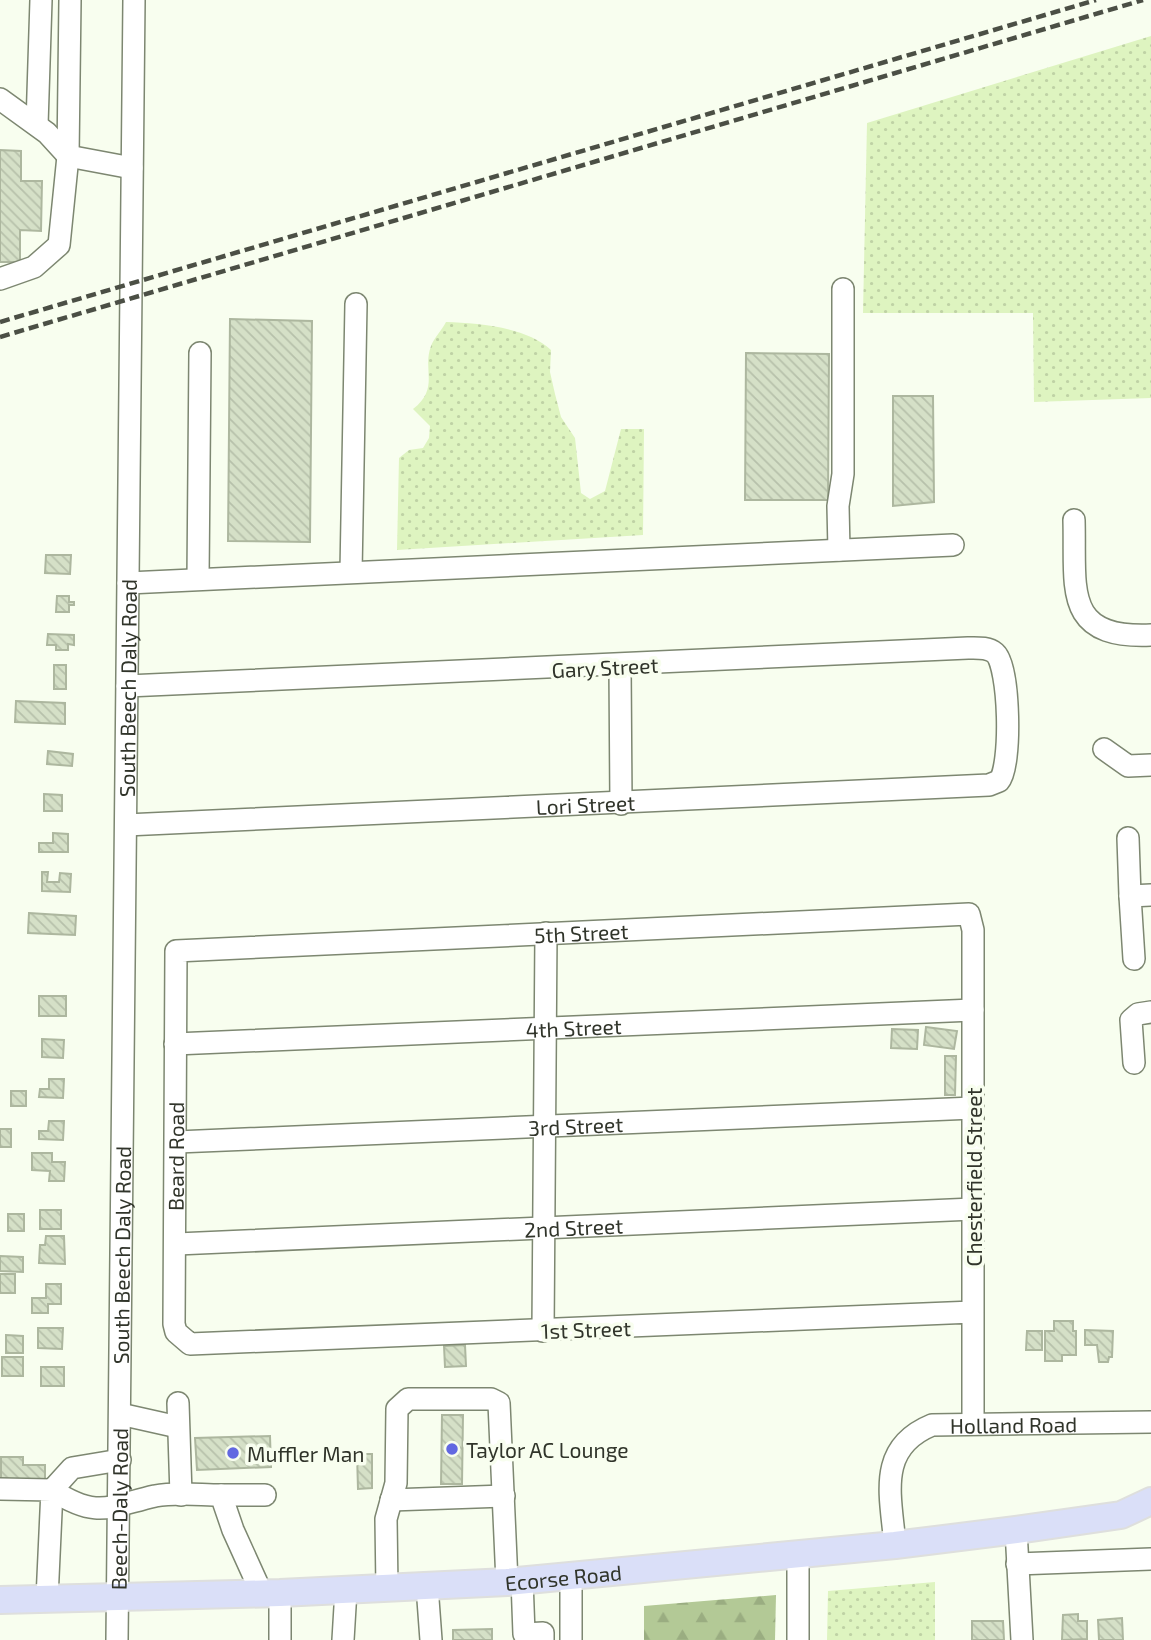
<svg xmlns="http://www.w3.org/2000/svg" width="1151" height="1640" viewBox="0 0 1151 1640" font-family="'Exo 2',sans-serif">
  <defs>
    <pattern id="grass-dots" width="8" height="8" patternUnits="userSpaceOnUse" patternTransform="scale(1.75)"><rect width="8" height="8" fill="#def4c0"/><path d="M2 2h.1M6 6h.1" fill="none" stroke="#bfd2a5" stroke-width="1.8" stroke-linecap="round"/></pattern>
    <pattern id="forest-firs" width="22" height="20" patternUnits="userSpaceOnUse" patternTransform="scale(1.75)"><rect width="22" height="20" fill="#b3c996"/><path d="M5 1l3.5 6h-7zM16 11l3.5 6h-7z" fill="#9aad81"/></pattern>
    <pattern id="building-back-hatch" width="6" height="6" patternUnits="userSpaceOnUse" patternTransform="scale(1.75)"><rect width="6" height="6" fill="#d5e0c7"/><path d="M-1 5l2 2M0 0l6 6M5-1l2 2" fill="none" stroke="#b7c1ab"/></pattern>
  </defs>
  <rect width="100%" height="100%" fill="#f8feef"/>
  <path fill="url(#grass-dots)" d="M1151 36V398L1034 402 1033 313H863L867 123Z
    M446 322C479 323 526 327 551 350L550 372 555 394 561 417 575 438 581 493 590 499 605 491 621 429H644L643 535 397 550 399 458 409 450 423 448 429 438 430 426 413 409C440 388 422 370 431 346 434 338 442 330 446 322Z
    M935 1582V1640H827L828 1591Z"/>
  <path fill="url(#forest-firs)" d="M776 1595 775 1640H644V1606Z"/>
  <path fill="url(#building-back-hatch)" stroke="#adb79f" stroke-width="2" d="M0 150 21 151V181H42L41 231 20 230V262H0Z
    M230 319 312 321 310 542 228 541Z
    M746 353 829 354 828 500H745Z
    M893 396H933L934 502 893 506Z
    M46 555H71L70 574 45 573Z
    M57 596H69V602H74V605H69V612H56Z
    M48 634 74 635V645L68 644V650H56V645H47Z
    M54 665H66V689H54Z
    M16 701 65 703V724L15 722Z
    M48 751 73 754 72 766 47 764Z
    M44 794 62 795V811H44Z
    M53 833 68 834V852H39V843H53Z
    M42 872H48L47 882H59L60 873 71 874 70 892 42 891Z
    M29 913 76 916 75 935 28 933Z
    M39 996H66V1016H39Z
    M926 1027 957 1031 954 1049 924 1045Z
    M892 1029 918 1030 917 1049 891 1048Z
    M42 1039 64 1040 63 1058 42 1057Z
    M945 1056H956L955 1095H945Z
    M49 1079H64L63 1098 39 1097 40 1089H49Z
    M11 1091H26V1106H11Z
    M49 1121H64L63 1140 39 1139V1131H48Z
    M0 1129H11V1147H0Z
    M32 1153H52V1162H65L64 1181H49L50 1171 32 1170Z
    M40 1210H61V1229H40Z
    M8 1214H24V1231H8Z
    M46 1236H64L65 1264 39 1263 40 1245H45Z
    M0 1256 23 1257V1272L0 1271Z
    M0 1274H15V1293H0Z
    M46 1284H61V1304H48V1313H32V1298H46Z
    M1054 1321H1073V1331H1076V1355H1062V1361H1045V1331H1054Z
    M38 1328H63L62 1349 38 1348Z
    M1085 1330 1113 1331 1112 1357H1109L1108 1362H1099L1097 1345H1085Z
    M1027 1331H1042V1350H1026Z
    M6 1335 23 1336V1353H6Z
    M465 1345 466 1366 445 1367 444 1346Z
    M2 1357H23V1376H2Z
    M41 1367H64V1386H41Z
    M442 1415H463L462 1484H441Z
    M270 1436 271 1467 197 1470 195 1438Z
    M357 1454H372V1488L358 1489Z
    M1 1457H23V1465H45V1482L1 1479Z
    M1078 1614V1621H1087V1639L1062 1640 1063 1615Z
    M1122 1618 1123 1640H1099L1098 1620Z
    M972 1621H1003L1004 1640H972Z
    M492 1629V1640H453V1630Z"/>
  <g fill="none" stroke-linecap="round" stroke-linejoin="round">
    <defs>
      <g id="minor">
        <path d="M0 99 47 133 68 156 132 168"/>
        <path d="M37 125 41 0"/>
        <path d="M0 279 34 267 59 245 68 156 70 0"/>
        <path d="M1074 520C1076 588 1062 639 1151 635"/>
        <path d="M839 550 838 506 843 474V289"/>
        <path d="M351 572 356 304"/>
        <path d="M198 579 200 353"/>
        <path d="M128 583 953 545"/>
        <path d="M620 666 621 804"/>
        <path d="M1104 749 1128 766 1151 765"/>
        <path id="s1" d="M126 825 989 785 999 781C1012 767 1010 666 995 653 988 647 977 648 968 648L127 686"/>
        <path d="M1128 838 1130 896"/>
        <path d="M1134 959 1130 896 1151 895"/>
        <path id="s2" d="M175 1044 973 1010"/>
        <path d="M1134 1063 1131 1020 1138 1014 1151 1012"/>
        <path id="s3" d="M177 1142 973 1108"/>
        <path id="s4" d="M177 1244 973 1209"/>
        <path id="s5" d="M973 1312 190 1344 176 1332 174 1324 176 951 969 914 973 930V1424"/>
        <path d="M543 1331 546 933"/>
        <path d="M178 1403 181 1495"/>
        <path d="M120 1414 178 1427"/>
        <path d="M120 1460 72 1468 52 1490C97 1519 108 1507 155 1496 176 1492 200 1495 221 1495L233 1530 262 1594"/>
        <path d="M0 1489 52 1490 47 1599"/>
        <path d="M221 1495H265"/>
        <path d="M391 1500 504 1496"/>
        <path d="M1016 1530 1022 1640"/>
        <path id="s6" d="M895 1545C891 1496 876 1448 932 1425L1151 1422"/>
        <path d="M798 1555V1640"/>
        <path d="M1017 1564 1151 1559"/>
        <path d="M522 1580 524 1634 543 1633V1640"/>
        <path d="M427 1586 431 1640"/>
        <path d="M387 1588 386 1519 396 1483 397 1409 408 1399H491L499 1403 507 1582"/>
        <path d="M280 1593V1640"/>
        <path id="s7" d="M117 1640 134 0"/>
        <path d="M343 1640 346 1590"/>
        <path d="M571 1640V1576"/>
      </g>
      <g id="major">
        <path id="s8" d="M0 1600 280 1593 507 1582 895 1545 1016 1530 1121 1515 1151 1501"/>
      </g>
    </defs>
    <use href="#minor" stroke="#7d8771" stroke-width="24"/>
    <use href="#major" stroke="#dedfdd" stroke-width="30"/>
    <use href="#minor" stroke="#fff" stroke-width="21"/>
    <use href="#major" stroke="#dadff8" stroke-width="26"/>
    <path stroke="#4b4f45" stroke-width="4.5" stroke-dasharray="10 5" stroke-linecap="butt" d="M0 322 1096 0
      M0 337 1143 0"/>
  </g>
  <g fill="#6268e1" stroke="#f8feef" stroke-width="2.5">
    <circle cx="452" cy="1449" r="7"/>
    <circle cx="233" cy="1453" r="7"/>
  </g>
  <g text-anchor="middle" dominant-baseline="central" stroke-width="7" stroke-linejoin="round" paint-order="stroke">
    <g font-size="21" fill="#30342a" stroke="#f8feef">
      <text transform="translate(605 667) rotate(-3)">Gary Street</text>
      <text stroke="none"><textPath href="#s7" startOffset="952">South Beech Daly Road</textPath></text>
      <text stroke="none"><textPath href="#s1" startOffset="460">Lori Street</textPath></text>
      <text stroke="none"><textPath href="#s5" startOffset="1589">5th Street</textPath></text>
      <text stroke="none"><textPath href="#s2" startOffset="399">4th Street</textPath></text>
      <text stroke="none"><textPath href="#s3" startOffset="399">3rd Street</textPath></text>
      <text stroke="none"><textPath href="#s5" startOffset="978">Beard Road</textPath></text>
      <text transform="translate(973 1177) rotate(-90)">Chesterfield Street</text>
      <text stroke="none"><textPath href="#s4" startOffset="397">2nd Street</textPath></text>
      <text stroke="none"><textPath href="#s7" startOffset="385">South Beech Daly Road</textPath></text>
      <text transform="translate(586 1329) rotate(-2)">1st Street</text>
      <text stroke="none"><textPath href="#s6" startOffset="220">Holland Road</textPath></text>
      <text stroke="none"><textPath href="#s7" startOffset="131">Beech-Daly Road</textPath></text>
      <text stroke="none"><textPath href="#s8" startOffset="564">Ecorse Road</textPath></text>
    </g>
    <g font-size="21" fill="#30342a" stroke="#f8feef" text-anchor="start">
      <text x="466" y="1449">Taylor AC Lounge</text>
      <text x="247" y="1453">Muffler Man</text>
    </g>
  </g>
</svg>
